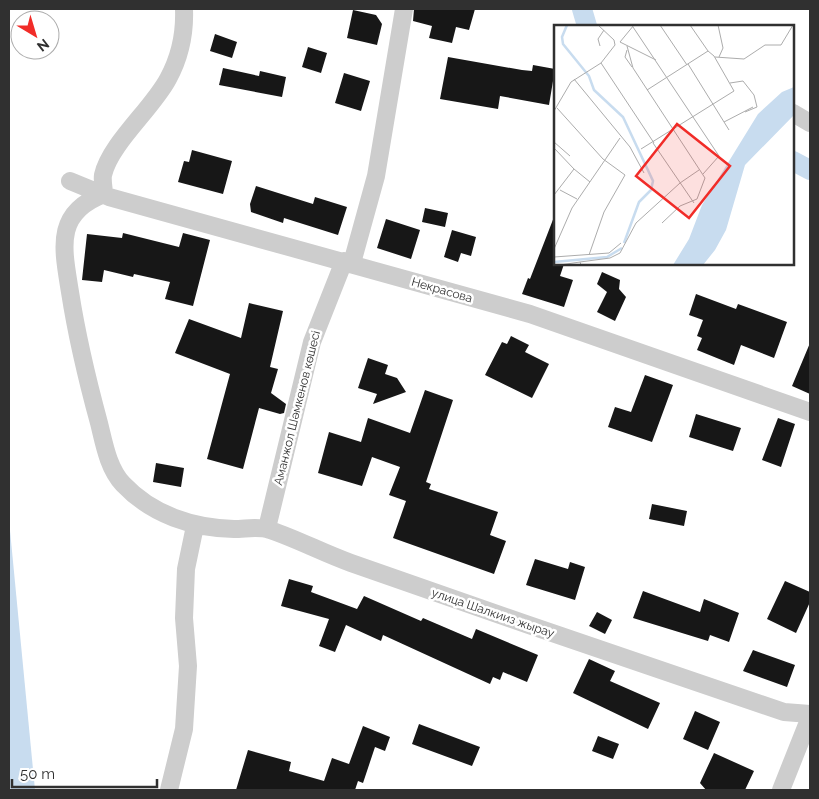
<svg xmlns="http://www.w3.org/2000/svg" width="819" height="799" viewBox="0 0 819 799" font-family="Raleway,sans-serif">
  <rect width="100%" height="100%" fill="#fff"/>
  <path fill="#c8dcef" d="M9 520 35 790H9Z"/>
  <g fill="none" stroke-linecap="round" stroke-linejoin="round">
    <path stroke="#c8dcef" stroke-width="20" d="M582 9 587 26
      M793 161 810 170"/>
  </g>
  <path fill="#171717" d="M414 9H475L469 30 456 27 452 43 429 38 432 26 413 21Z
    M353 10 376 15 382 24 377 45 347 38Z
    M215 34 237 42 232 58 210 51Z
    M308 47 327 53 321 73 302 67Z
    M448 57 522 70 532 71 533 65 555 69 549 105 500 96 498 109 440 99Z
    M223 68 259 76 260 71 286 77 282 97 219 85Z
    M344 73 370 81 361 111 335 103Z
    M192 150 232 161 223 194 178 182 184 161 189 162Z
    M256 186 313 204 315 197 347 207 338 235 284 218 283 223 251 212 250 204Z
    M425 208 448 213 445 227 422 222Z
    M554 217 555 264H564L560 276 573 280 564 307 522 294 528 278 530 279Z
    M386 219 420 230 411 259 377 248Z
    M452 230 476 237 471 256 461 253 458 262 444 257Z
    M123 233 179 247 183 233 210 240 193 306 165 299 170 282 134 274 133 277 104 270 102 282 82 280 87 234 122 238Z
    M602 272 620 280 619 289 626 297 615 321 597 312 607 292 597 284Z
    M696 294 736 309 738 304 787 322 774 358 741 345 734 365 697 350 702 338 697 336 703 320 689 315Z
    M249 303 283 311 270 367 278 369 271 393 286 404 284 413 280 414 259 408 243 469 207 459 230 374 175 353 189 319 241 338Z
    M511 336 529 345 525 352 549 364 532 398 485 375 502 342 507 344Z
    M810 343V394L792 386Z
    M368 358 388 365 385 374 397 378 406 392 373 404 377 394 358 388Z
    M645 375 673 385 652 442 608 427 615 407 631 412Z
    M425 390 453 400 426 482 431 484 429 489 498 512 490 535 506 541 494 574 393 538 406 501 389 495 400 467 372 457 362 486 318 473 329 432 361 442 368 418 410 433Z
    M696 414 741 428 733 451 689 437Z
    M778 418 795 424 781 467 762 460Z
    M156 463 184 468 181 487 153 482Z
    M652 504 687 511 684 526 649 519Z
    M535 559 568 569 570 562 585 567 575 600 526 585Z
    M289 579 313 586 311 592 357 609 364 596 421 621 423 618 472 639 476 629 538 655 527 682 503 672 500 680 493 677 490 684 383 635 381 641 346 625 335 652 319 646 329 619 281 606Z
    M785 581 810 592V602L796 633 767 619Z
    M643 591 700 612 704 599 739 613 729 642 710 635 708 641 633 618Z
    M597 612 612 620 605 634 589 626Z
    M753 650 795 665 787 687 743 671Z
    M589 659 615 671 610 681 660 703 648 729 573 693Z
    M695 711 720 722 708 750 683 739Z
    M419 724 480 747 472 766 412 744Z
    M363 726 390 737 385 751 375 747 363 783 358 781 355 790H236L248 750 291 762 289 771 324 781 332 758 349 764Z
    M598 736 619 744 613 759 592 751Z
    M714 753 754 771 745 790H706L700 783Z"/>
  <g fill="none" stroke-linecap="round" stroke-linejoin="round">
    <path stroke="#cdcdcd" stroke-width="18" d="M184 9C185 34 180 57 168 79 152 109 110 144 103 175 102 181 104 189 104 194 54 213 63 248 70 292 77 337 87 379 99 423 104 443 108 468 123 484 152 515 193 528 234 529 246 529 259 526 270 530 297 539 323 553 351 563 495 614 639 663 784 712L810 714
      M793 113 810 123
      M70 181 109 197 530 314 810 412
      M352 263 376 176 404 9
      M267 528 312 342 344 261
      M169 790 184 729 188 666 184 618 186 569 195 526
      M781 790 810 717"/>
  </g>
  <g text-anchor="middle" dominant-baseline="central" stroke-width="5" stroke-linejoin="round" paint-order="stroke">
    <g font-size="12" fill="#303030" stroke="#fff">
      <text transform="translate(442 290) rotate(16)">Некрасова</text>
      <text transform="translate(297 408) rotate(-76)">Аманжол Шәмкенов көшесі</text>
      <text transform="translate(493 613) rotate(19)">улица Шалкииз жырау</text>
    </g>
  </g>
  <g transform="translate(554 25)">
    <rect width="240" height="240" fill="#fff"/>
    <path d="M240 62V90L191 140 172 205 161 225 149 240H119L135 214 148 180 204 89 228 67Z" fill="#c8dcef"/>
    <path fill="none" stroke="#c8dcef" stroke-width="2.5" d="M13 0 8 12 9 19 35 51 40 65 69 92 99 156 97 165 85 177 70 218M0 237 53 232 68 223"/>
    <path fill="none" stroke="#acacac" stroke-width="1" d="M106 0 133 40M164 0 169 23 165 32M79 2 165 131 149 149M66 17 102 35M66 17 80 0M46 21 44 14 50 5M73 21 79 43 151 153 143 174 126 181 108 198M73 25 71 32 78 42M161 32 190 34 211 20H227L239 0M47 38 100 118M134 39 175 105M20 54 76 122 90 148M176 58 189 56 200 70 203 82 191 87M93 65 154 26M3 83 49 134 71 150 50 187 35 230M0 86 17 57 47 38 61 20 60 15 44 0M170 97 199 82M0 117 16 131M99 118 140 178M0 123 20 144 0 170M87 124 180 66 160 31 154 26 136 0M20 144 36 157M126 158 145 145M6 165 23 174M0 224 18 183 66 113M0 232 55 228 67 218M6 240 26 237M27 240 26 237 56 233 66 228 82 198 126 158"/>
    <path fill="#f12c28" fill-opacity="0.15" stroke="#f12c28" stroke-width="2.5" d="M123 99 176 141 135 193 82 151Z"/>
    <rect width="240" height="240" fill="none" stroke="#303030" stroke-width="2.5"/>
  </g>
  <rect width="819" height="799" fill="none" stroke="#303030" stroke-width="20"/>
  <g transform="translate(35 35) rotate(142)"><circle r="24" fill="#ffffff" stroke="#acacac"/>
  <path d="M0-4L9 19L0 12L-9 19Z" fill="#f12c28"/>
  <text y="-8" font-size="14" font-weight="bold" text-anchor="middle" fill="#303030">N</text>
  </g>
  <path d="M12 779v8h145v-8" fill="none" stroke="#303030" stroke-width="2.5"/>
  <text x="20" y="779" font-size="15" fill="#303030" stroke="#ffffff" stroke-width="4" paint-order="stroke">50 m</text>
</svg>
